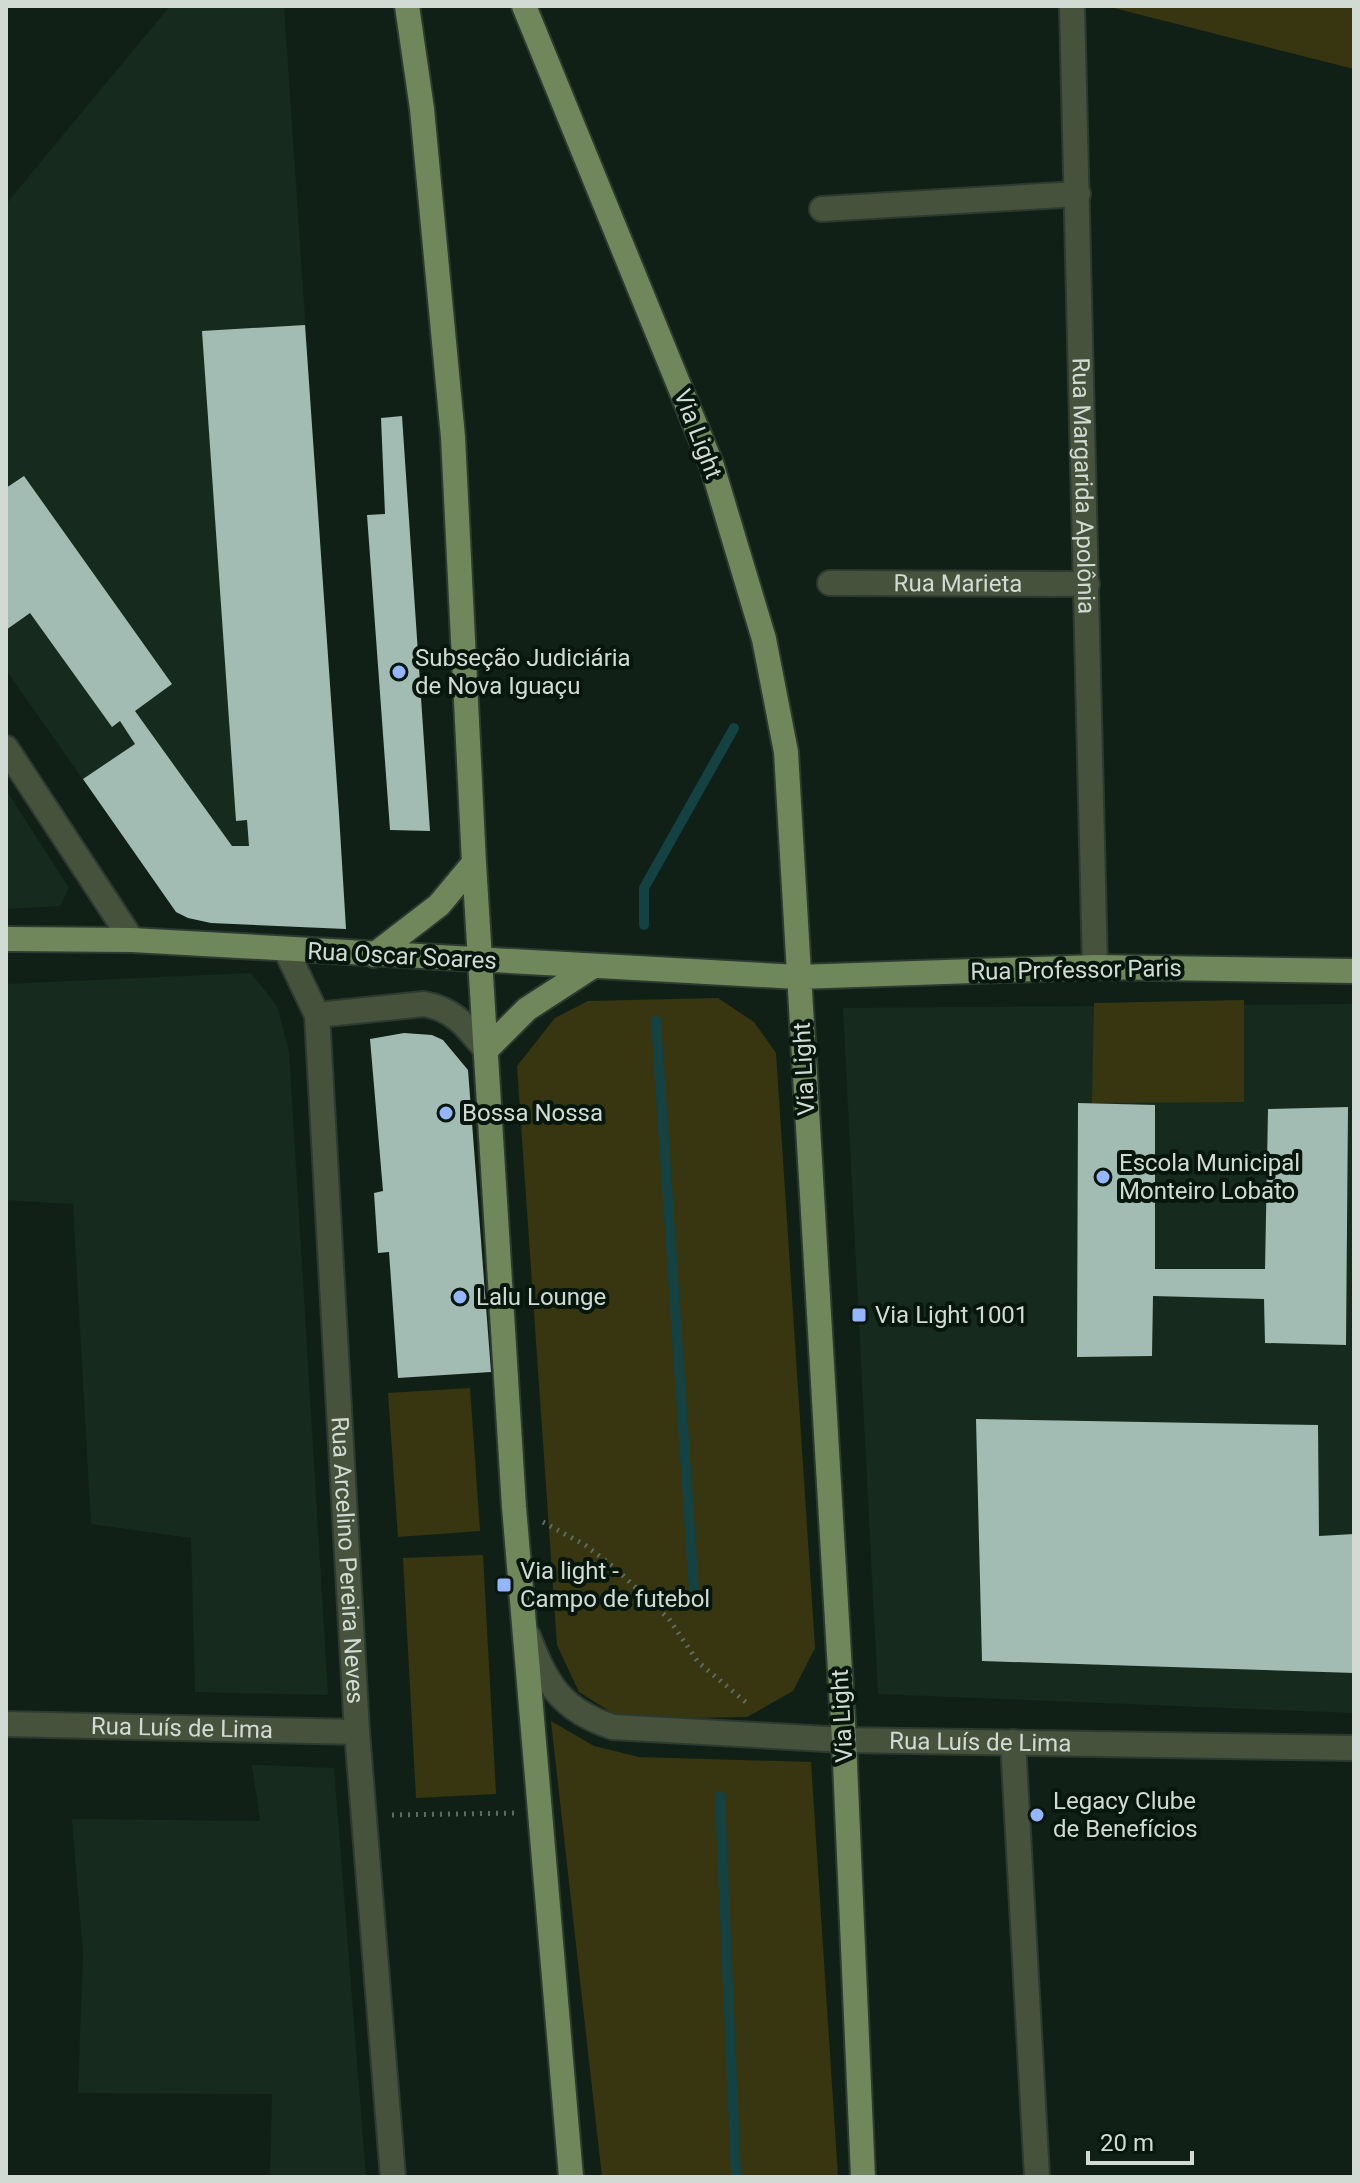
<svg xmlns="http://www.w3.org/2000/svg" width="1360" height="2183" viewBox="0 0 1360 2183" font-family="Roboto,sans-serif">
  <rect width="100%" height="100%" fill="#112016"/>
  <path fill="#162b1d" d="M170 6H284L346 929 211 923 188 918 176 912 6 670V204Z
    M6 790 69 888 60 906 6 909Z
    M251 973 277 1006 289 1051 328 1695 195 1692 191 1538 91 1524 73 1204 6 1200V984Z
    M1354 1004V1713L878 1694 843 1008Z
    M252 1765 334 1768 366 2177H270L272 2094 78 2093 83 1954 72 1819 260 1821Z"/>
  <path fill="#373610" d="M1106 6H1354V69Z
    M718 998 754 1022 776 1053 815 1648 793 1691 747 1717 622 1719 579 1692 557 1645 517 1066 555 1018 588 1001Z
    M1244 1000V1102L1092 1103 1094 1003Z
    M470 1388 480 1531 398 1537 388 1393Z
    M483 1555 496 1794 416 1798 403 1558Z
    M551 1721 594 1746 639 1757 811 1762 838 2177H602Z"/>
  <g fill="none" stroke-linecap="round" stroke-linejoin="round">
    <path stroke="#144142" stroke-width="10" d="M644 925V888L734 728
      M656 1021 694 1591
      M720 1796 736 2177"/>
  </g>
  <path fill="#a2bbb3" d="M305 325 339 814 346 929 211 923 188 918 176 912 83 779 135 744 120 721 112 727 30 613 6 630V488L24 476 172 684 135 711 232 846H249L247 820 236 821 202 331Z
    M402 416 430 831 390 830 367 515 385 514 381 418Z
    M404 1033 432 1035 443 1040 468 1070 491 1372 398 1378 389 1252 378 1253 374 1193 383 1191 370 1039Z
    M1078 1103 1155 1105V1269H1265L1268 1109 1348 1107 1346 1345 1265 1343 1264 1299 1153 1296 1152 1356 1077 1357Z
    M976 1419 1318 1425 1319 1536 1354 1534V1673L982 1661Z"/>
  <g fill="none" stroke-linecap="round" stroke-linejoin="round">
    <defs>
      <g id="minor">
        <path id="s1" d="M1072 6 1095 967"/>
        <path d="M822 209 1078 194"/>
        <path id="s2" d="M830 583 1087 584"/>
        <path d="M6 748 132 940"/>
        <path id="s3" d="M286 950 317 1015 357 1732 393 2177"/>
        <path d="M317 1015 424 1004C454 1009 467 1027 486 1050"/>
        <path id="s4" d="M528 1636C547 1685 561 1710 613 1727L844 1740 1354 1748"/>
        <path id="s5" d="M6 1724 357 1732"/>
        <path d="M1013 1742 1037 2177"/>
      </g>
      <path id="major" d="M407 6 422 109 453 437 474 863 514 1507 571 2177
        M524 6 712 466 764 639 786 752 844 1740 863 2177
        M6 939 132 940 798 977 1095 967 1354 971
        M374 955 439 905 474 863
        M486 1050 527 1009 592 967"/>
    </defs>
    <use href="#minor" stroke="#2c3a30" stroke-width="28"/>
    <use href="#major" stroke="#2c3a30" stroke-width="28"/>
    <path stroke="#5e6b62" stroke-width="5" stroke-dasharray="2 6" stroke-linecap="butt" d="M543 1522 585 1545 615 1568 669 1619 698 1662 748 1704
      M392 1815 514 1813"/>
    <use href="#minor" stroke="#47523d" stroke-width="24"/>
    <use href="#major" stroke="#70875c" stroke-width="24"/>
  </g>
  <g fill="#95b6fd" stroke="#08170d" stroke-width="3">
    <circle cx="399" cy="672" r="8"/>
    <circle cx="446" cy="1113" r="8"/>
    <circle cx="1103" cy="1177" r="8"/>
    <circle cx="460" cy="1297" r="8"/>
    <rect x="851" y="1307" width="16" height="16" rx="4"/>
    <rect x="496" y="1577" width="16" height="16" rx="4"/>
    <circle cx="1037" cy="1815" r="8"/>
  </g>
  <g text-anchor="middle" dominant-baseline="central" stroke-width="8" stroke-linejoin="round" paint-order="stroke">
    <g font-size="24" fill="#d1dbd3" stroke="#08170d">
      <text transform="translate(698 434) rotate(69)">Via Light</text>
      <text stroke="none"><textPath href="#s1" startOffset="480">Rua Margarida Apolônia</textPath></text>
      <text stroke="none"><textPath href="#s2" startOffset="128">Rua Marieta</textPath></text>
      <text transform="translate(402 956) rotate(3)">Rua Oscar Soares</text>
      <text transform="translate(1076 970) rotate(-1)">Rua Professor Paris</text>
      <text transform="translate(804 1069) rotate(-93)">Via Light</text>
      <text stroke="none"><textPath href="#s3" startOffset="618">Rua Arcelino Pereira Neves</textPath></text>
      <text transform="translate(842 1716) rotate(-93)">Via Light</text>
      <text stroke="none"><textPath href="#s5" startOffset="176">Rua Luís de Lima</textPath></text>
      <text stroke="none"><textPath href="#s4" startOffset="498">Rua Luís de Lima</textPath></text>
    </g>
    <g font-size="24" fill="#d1dbd3" stroke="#08170d" text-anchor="start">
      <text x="415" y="658">Subseção Judiciária<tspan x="415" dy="28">de Nova Iguaçu</tspan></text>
      <text x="462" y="1113">Bossa Nossa</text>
      <text x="1119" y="1163">Escola Municipal<tspan x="1119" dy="28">Monteiro Lobato</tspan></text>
      <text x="476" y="1297">Lalu Lounge</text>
      <text x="875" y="1315">Via Light 1001</text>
      <text x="520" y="1571">Via light -<tspan x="520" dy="28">Campo de futebol</tspan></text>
      <text x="1053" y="1801">Legacy Clube<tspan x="1053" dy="28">de Benefícios</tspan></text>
    </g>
  </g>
  <rect width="1360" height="2183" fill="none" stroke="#d1dbd3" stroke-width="16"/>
  <path d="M1088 2151v12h104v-12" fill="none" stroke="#d1dbd3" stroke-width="4"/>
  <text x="1100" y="2151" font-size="24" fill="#d1dbd3" stroke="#08170d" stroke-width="6" paint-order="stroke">20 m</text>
</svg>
